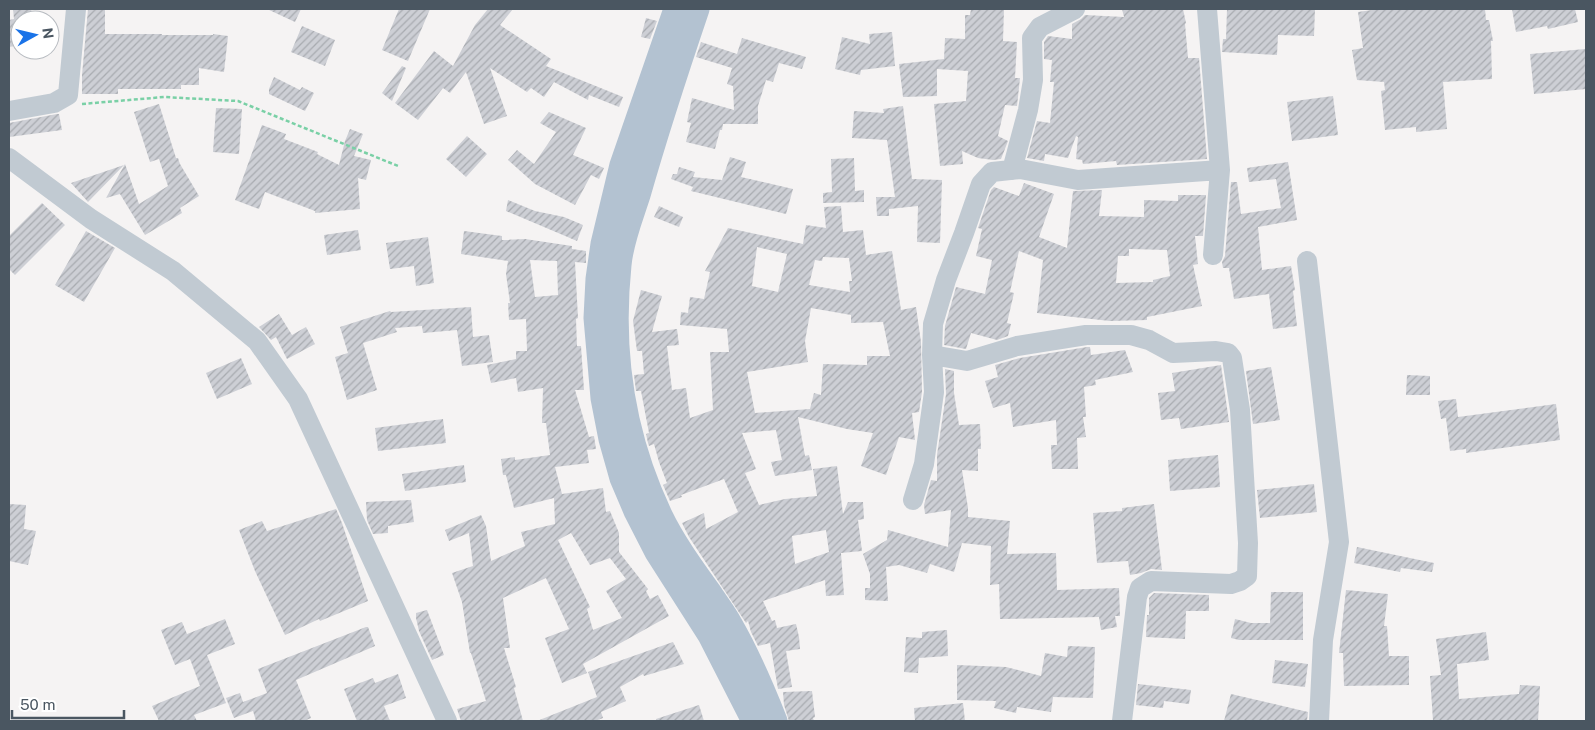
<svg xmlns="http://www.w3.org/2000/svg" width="1595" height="730" viewBox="0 0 1595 730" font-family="'Public Sans',sans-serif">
  <defs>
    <pattern id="building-hatch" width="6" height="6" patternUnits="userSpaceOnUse" patternTransform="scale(1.25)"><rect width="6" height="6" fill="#cdcfd5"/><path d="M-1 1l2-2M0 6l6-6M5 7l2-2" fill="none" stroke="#a8abb0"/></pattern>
  </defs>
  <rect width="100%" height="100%" fill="#f5f3f3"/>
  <path fill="url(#building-hatch)" fill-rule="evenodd" d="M13 9H31L33 20H20V45L9 47V20L14 19Z
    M88 9H105V34H162V35H213V34L228 36 224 72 199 68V85H181V89H118V94H82V75Z
    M267 9H301L295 22Z
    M399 9H430L408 61 382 50Z
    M488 9H513L500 25 551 59 546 66 623 97 619 107 589 95 588 100 554 82 544 97 531 88 527 92 490 68 507 116 484 124 466 72 450 93 443 88 418 120 395 103 434 51 453 66 475 25Z
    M971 9H1004L1003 41 1017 42 1015 78H1020L1017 106 1005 105 998 136 1008 141 1001 159 993 160 978 158 962 151 963 164 940 166 934 104 966 101 968 71 937 69V96L903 97 899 64 944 59 945 38 965 39V15H970Z
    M1122 9H1183L1186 23 1185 24 1188 58H1199L1207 159 1117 165 1116 161 1083 164 1082 160 1076 159 1078 137 1076 136 1068 158 1045 154 1044 161 1027 158 1037 121 1050 123 1054 82H1050L1052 60 1044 59V42L1048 36 1072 39V24L1081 19 1085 15 1124 17Z
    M1227 9H1315L1314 36 1278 35 1277 55 1222 52 1223 39H1226Z
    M1379 9H1485L1486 20H1489L1493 41H1491L1492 79 1443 82 1447 129 1416 132V127L1385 130 1381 91 1385 90 1384 82 1357 80 1352 50 1363 48 1358 12Z
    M1512 9H1575L1578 22 1548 29 1547 26 1516 32Z
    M646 18 657 21 650 39 641 37Z
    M302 26 335 40 325 66 291 52Z
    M892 32 895 66 861 70 860 75 835 69 842 37 870 44 869 34Z
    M742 38 806 57 802 69 779 63 773 82 766 80 758 106V124H723L722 130H720L715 149 686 142 691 123 687 122 692 98 734 110 733 86 727 84 732 68 696 57 701 42 737 54Z
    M1585 49 1586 89 1534 94 1530 54Z
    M402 66 406 68 392 101 382 93Z
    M274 77 300 90 302 87 314 93 305 111 269 94V89Z
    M1333 96 1338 135 1292 141 1287 102Z
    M159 104 176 158H178L180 164 199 196 180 208 182 213 145 235 120 194 106 198 125 164 139 204 168 186 159 159 150 162 134 112Z
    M903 106 912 179 942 180 940 243 917 242 918 206 889 209V216H877L876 197H895L887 140 852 138 854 111 884 113 883 109Z
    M216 108 242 109 239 154 213 152Z
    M549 112 586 128 573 155 604 168 599 179 591 175 575 205 535 184 508 160 517 150 534 164 556 132 540 123Z
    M57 114H59L62 130 9 137V123Z
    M262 125 286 134 284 139 318 152 317 154 339 165 345 141 350 129 363 134 354 156 371 160 366 180 358 178 360 209 315 213V211L265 192 259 209 235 200Z
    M467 136 487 154 466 177 446 159Z
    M730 157 746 162 741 177 793 189 786 214 691 191 693 187 671 179 673 174H677L679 167 695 172 693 177 722 180Z
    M854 158 855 191 864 190V202L823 203V193L832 192 831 159Z
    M1288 162 1297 220 1258 227 1262 270 1291 266 1295 290 1293 291 1297 326 1273 329 1269 294 1234 299 1229 268H1223L1222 262 1225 256 1231 182H1237L1241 214 1281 208 1276 179 1249 182 1247 168Z
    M124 165 88 202 71 183Z
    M1024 183 1054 194 1039 237 1067 248 1073 191 1102 190 1099 216 1144 217V200L1178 201V195H1206L1203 236H1195L1198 264 1193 265 1202 306 1147 317V320L1110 321 1037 313 1043 260 1019 251 1010 292 1014 293 1007 323 1011 324 1008 336 997 340 971 333 966 349 944 345 945 326 956 287 985 294 992 260 976 256 982 229 978 228 991 190 994 187 1019 196ZM1129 249 1167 250 1170 276 1153 280V282L1116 283 1118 256H1129Z
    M508 200 535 211 564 217 583 225 577 241 506 211Z
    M42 203 65 225 15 275 9 269V236Z
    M659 206 683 217 679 227 654 217Z
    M841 206 843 232 863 230 866 255 892 251 901 310 916 307 921 342 922 392 919 412 912 413 915 440 899 437 886 475 861 466 873 433 847 429 798 417 805 456 809 455 812 470 775 476 771 462 782 460 776 430 742 433 756 469 745 473 759 505 785 499 817 496 813 469 837 466 843 514 848 502H863L864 519 858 520 862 551 841 553 844 595 826 596 825 580 763 601 772 621 775 620 777 628 796 624 799 637 800 649 786 651 792 687 778 689 770 643 758 646 751 632 748 621 746 623 689 537 682 523 704 513 706 529 738 512 724 479 681 495 682 497 670 501 663 485 667 483 659 462 654 444 649 446 648 443 646 434 649 433 641 391H636L634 375 644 374 642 351H637L633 321 641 290 662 296 652 332 677 329 679 345 667 346 672 390 686 388 690 418 713 410 710 352H729L727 329 680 325 681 312 688 313 690 297 704 299 710 272 705 271 728 228 803 244 806 225 826 228 824 207ZM757 247 787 254 778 292 752 286ZM823 257 849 258 852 281H849L850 292 809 285 815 260 822 261ZM811 308 851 315V323L883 322 890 356H867V365L823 364 821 395 814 393 810 409 755 413 747 372 808 362 805 341ZM826 530 829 552 795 564 792 536Z
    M358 230 361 250 327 255 324 235Z
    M86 231 115 248 84 302 55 285Z
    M464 231 502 236V240L525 239 572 246V249L586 251V263L575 262 578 318 576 319 577 346H581L584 390H575L589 437 594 436 596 449 587 450 589 463 555 467 562 494 603 488 606 512 610 511 619 533V552L648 589 646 591 650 599 658 595 669 616 583 664 587 673 562 683 545 638 569 629 546 578 503 598 510 648H504L516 687 514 688 523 721H461L457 709 486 701 471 653H470L462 602 452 573 473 566 469 533 449 541 445 530 481 515 486 526 491 561 525 546 521 532 555 524 554 498 514 508 506 475H503L501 459 515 457V460L550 455 546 423H542L543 388 518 392 516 378 491 383 487 365 516 359V351H527L526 319 509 320 508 303H510L506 274 508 261 461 254ZM530 260 557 261 558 295 535 297ZM571 533 590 565 610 558 626 579 606 591 622 618 593 630 587 609 590 607 558 540Z
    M428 237 434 283 416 286 414 266 390 269 386 243Z
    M471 307 473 337 489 335 493 362 462 366 457 330 423 333 422 326 395 328 397 332 363 343 377 390 347 400 335 357 348 353 340 327 390 311 391 312Z
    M279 314 292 335 306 327 315 344 287 359 276 337 271 340 259 327Z
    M1087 347H1090L1091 355 1125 350 1133 372 1095 380 1096 385 1084 387 1086 417H1083L1086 437 1077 438 1078 469H1052L1051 445H1057L1056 420 1013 427 1010 403 993 408 985 381 998 377 995 365 1020 358Z
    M241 358 252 384 217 399 206 373Z
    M1221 365 1229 422 1181 429 1179 418 1161 420 1158 393 1175 391 1172 373Z
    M1271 367 1280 420 1253 424 1246 371Z
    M945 369 954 371V393L959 425 980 424 981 449H978V471L962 470 968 508V517L1010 521 1007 554 1056 553 1057 590 1119 588 1120 616H1115L1117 627 1101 630 1099 617 1000 619 999 584 990 585 991 546 962 543 954 572 930 564 927 573 899 565 886 567 888 601 865 600V588H870V574L863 554 887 540 888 530 948 547 951 510 925 514 924 505 931 480 937 481V455L946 394Z
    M1407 375 1430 376V395H1406Z
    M1456 399 1458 417 1556 404 1560 440 1466 453V449L1450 451 1446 418 1441 419 1438 401Z
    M443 419 446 443 378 451 375 428Z
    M1218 455 1220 487 1170 491 1168 460Z
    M464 465 466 482 405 491 402 474Z
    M1314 484 1317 512 1260 518 1257 490Z
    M411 500 414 522 388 526V533L373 534 367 520 366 502Z
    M9 504 26 505 24 529 36 531 28 565 9 561Z
    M1154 504 1162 570 1151 569 1141 573 1130 575 1128 561 1097 563 1093 513 1122 511V508Z
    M336 509 342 523 368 601 320 621 319 619 285 635 255 571 239 530 262 521 267 531Z
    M1357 547 1434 563 1432 572 1401 568 1400 572 1354 563Z
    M1346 590 1388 594 1384 626H1387L1389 656H1409V685L1344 686 1343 653H1339Z
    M1271 592H1303V640H1239L1231 638 1235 619 1251 623H1270Z
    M1154 593 1209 595V611H1186L1185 639 1146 637 1147 615H1149V598Z
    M427 610 444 655 432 660 419 631 416 618V613Z
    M225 619 235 644 207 655 226 703 194 715 197 721H159L152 706 200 686 190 659 175 665 161 630 182 622 187 634Z
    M366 627H368L375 646 296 680 311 718 304 721H256L253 711 234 718 226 698 240 693 243 702 267 693 258 669Z
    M947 630 948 656 919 658 918 673 904 672 906 637 922 638V632Z
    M1486 632 1489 660 1457 664 1459 699 1519 694 1520 685 1540 686 1538 721H1433L1430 676 1441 675 1436 639Z
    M673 642 684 664 644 676 643 674 620 687 626 701 601 712 603 718 595 721H537L597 697 588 672Z
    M1068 646 1095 647 1093 698 1053 697 1051 712 1017 707 1016 713 994 708 996 701 957 700V665L1006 667 1041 676 1045 653 1067 657Z
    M1275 660 1308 664 1305 687 1272 683Z
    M398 674 406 698 384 706 390 721H357L344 689 373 678 375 683Z
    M1138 684 1191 690 1189 704 1164 701 1163 708 1136 705Z
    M812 691 815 717 813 718 814 721H789L784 705 783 692Z
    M1231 694 1308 712 1307 721H1224Z
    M963 703 965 721H915L914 708Z
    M699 705 704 721H656V719Z"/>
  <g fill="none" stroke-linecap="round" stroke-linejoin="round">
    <path stroke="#7ad0a6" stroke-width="2.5" stroke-dasharray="4 2.5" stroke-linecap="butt" d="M82 104 164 97 238 101 398 166"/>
    <path stroke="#c1cad2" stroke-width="20" d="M1207 9 1220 170 1213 255
      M9 111 54 103 68 95 76 9
      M9 158 91 219 173 271 257 341 298 399 447 721
      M1012 170 1028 110 1033 80 1032 38 1040 27 1075 9
      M1307 261 1339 542 1323 640 1319 721
      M932 355 967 361 1017 346 1086 335H1131L1149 340 1173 353 1216 351 1228 353 1232 358 1240 410 1248 543 1247 576 1240 581 1231 584 1151 581 1140 588 1137 597 1122 721
      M913 500 924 464 934 392 932 355 933 324 946 280 964 233 981 184 992 172 1020 169 1078 180 1220 170"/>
    <path stroke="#b3c2d1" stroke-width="25" d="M676 9 622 165 603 244 598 279 596 318 603 398 611 439 622 478 636 511 657 552 710 635 754 721
      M697 9C676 71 656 132 638 195 631 217 621 241 619 265 610 351 623 437 660 515 673 542 691 567 709 592 716 603 724 613 730 624 748 655 762 688 775 721"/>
  </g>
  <rect width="1595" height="730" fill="none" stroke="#4a5661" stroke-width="20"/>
  <g transform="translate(35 35) rotate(82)"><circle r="24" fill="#ffffff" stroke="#b7bbc0"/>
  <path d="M0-4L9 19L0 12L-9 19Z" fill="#1a73e8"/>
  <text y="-8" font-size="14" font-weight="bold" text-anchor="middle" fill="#4a5661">N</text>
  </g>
  <path d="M12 710v8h112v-8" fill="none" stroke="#4a5661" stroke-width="2.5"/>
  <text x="20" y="710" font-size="15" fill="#4a5661" stroke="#ffffff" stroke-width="4" paint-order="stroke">50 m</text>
</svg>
